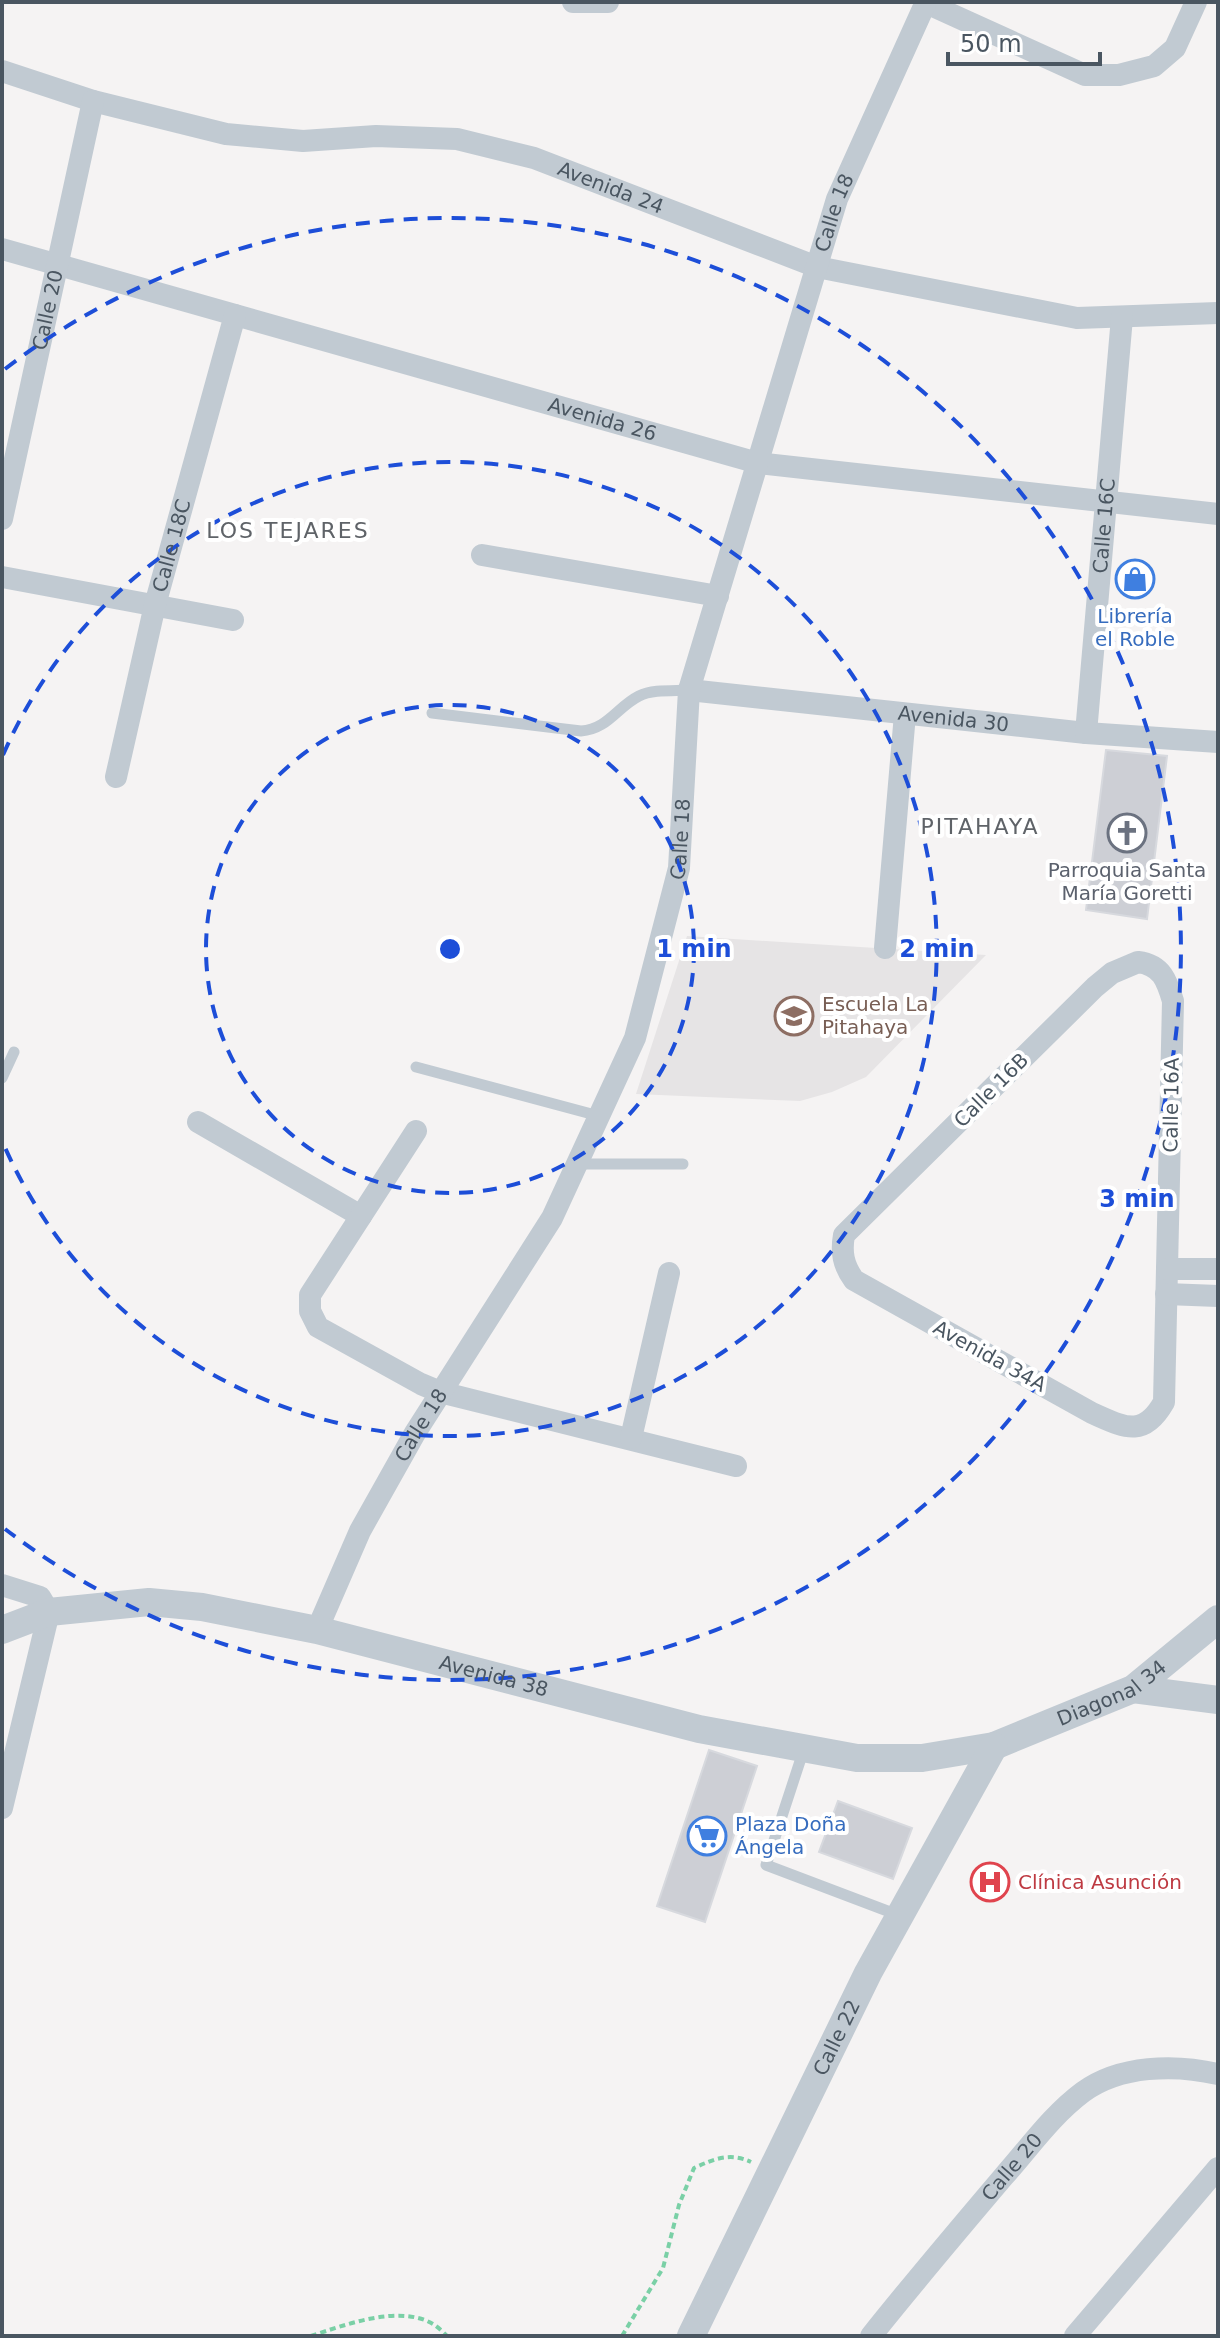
<svg xmlns="http://www.w3.org/2000/svg" width="1220" height="2338" viewBox="0 0 1220 2338" font-family="'DejaVu Sans',sans-serif">
  <rect width="100%" height="100%" fill="#f5f3f3"/>
  <path fill="#e6e4e5" d="M687 936 986 955 866 1077 832 1092 800 1101 636 1094Z"/>
  <path fill="#cdcfd5" stroke="#d7d9de" stroke-width="2" d="M1106 750 1167 756 1147 919 1086 910Z
    M709 1750 757 1766 705 1922 657 1906Z
    M838 1801 912 1828 893 1879 819 1852Z
    M838 1801 912 1828 893 1879 819 1852Z"/>
  <g fill="none" stroke-linecap="round" stroke-linejoin="round">
    <path stroke="#7ad0a6" stroke-width="4" stroke-dasharray="6 4" stroke-linecap="butt" d="M311 2336C345 2325 399 2304 433 2324 438 2327 443 2332 447 2336
      M622 2336 663 2268 679 2205 694 2168C714 2159 730 2152 751 2162"/>
    <path stroke="#c1cad2" stroke-width="11" d="M432 713 581 731C608 729 617 707 639 696 653 689 674 691 689 690
      M416 1067 599 1116
      M2 1078 14 1052
      M577 1164H683
      M804 1749 766 1865 898 1915"/>
    <g stroke="#c1cad2" stroke-width="22">
      <path d="M573 2H608"/>
      <path d="M924 2 1085 75H1119L1154 66 1175 48 1196 2"/>
      <path id="s1" d="M2 71 93 101 226 134 303 141 376 136 457 139 534 158 817 267 1077 318 1218 313"/>
      <path id="s2" d="M2 249 758 463 1218 514"/>
      <path id="s3" d="M2 519 93 101"/>
      <path d="M482 555 718 596"/>
      <path d="M2 577 233 620"/>
      <path id="s4" d="M689 690 1086 733 1218 742"/>
      <path id="s5" d="M1086 733 1122 317"/>
      <path id="s6" d="M116 777 155 605 235 315"/>
      <path d="M885 948 905 714"/>
      <path d="M1138 962C1162 965 1167 981 1173 1001L1164 1402C1143 1439 1124 1427 1092 1413L854 1280C843 1265 841 1252 844 1235L1095 987 1112 973Z"/>
      <path d="M198 1122 361 1216"/>
      <path d="M416 1131 310 1295V1311L318 1327 421 1384 440 1392 736 1466"/>
      <path d="M1167 1269H1218"/>
      <path d="M1166 1294 1218 1296"/>
      <path d="M631 1438 669 1273"/>
      <path d="M2 1585 40 1597 49 1612 2 1808"/>
      <path id="s7" d="M317 1630 360 1531 415 1433 552 1218 635 1038 679 868 689 690 837 199 926 2"/>
      <path id="s8" d="M871 2336C914 2282 959 2229 1004 2176 1029 2148 1052 2115 1083 2092 1120 2065 1175 2064 1218 2074"/>
      <path d="M1075 2336 1218 2168"/>
    </g>
    <g stroke="#c1cad2" stroke-width="28">
      <path id="s9" d="M2 1630 49 1612 149 1602 202 1607 317 1630 699 1729 857 1758H922L994 1746 1133 1689 1218 1619"/>
      <path d="M1133 1689 1218 1700"/>
      <path id="s10" d="M691 2336 868 1973 994 1746"/>
    </g>
  </g>
  <g fill="none" stroke="#1d4ed8" stroke-width="4" stroke-dasharray="14 10">
    <circle cx="450" cy="949" r="244"/>
    <path d="M3 755A487 487 0 1 1 3 1143"/>
    <path d="M5 369A731 731 0 1 1 5 1529"/>
  </g>
  <defs>
    <symbol id="shop-ring" viewBox="-11 -11 22 22"><circle r="9.5" fill="#fff" stroke="#3f7fe0" stroke-width="1.5"/><path d="M-5-2.5h2.3a2.7 3.5 0 0 1 5.4 0H5L5.5 6h-11ZM-1.5-2.5h3a1.5 2.3 0 0 0-3 0Z" fill="#3f7fe0"/></symbol>
    <symbol id="church-ring" viewBox="-11 -11 22 22"><circle r="9.5" fill="#fff" stroke="#6b7280" stroke-width="1.5"/><path d="M-1.2-6h2.4v3.5h3.3v2.4h-3.3V6h-2.4V-.1h-3.3v-2.4h3.3Z" fill="#6b7280"/></symbol>
    <symbol id="school-ring" viewBox="-11 -11 22 22"><circle r="9.5" fill="#fff" stroke="#8d6e63" stroke-width="1.5"/><path d="M0-5L7-2L0 1L-7-2ZM-4 1L0 2.5L4 1V4Q0 6-4 4Z" fill="#8d6e63"/></symbol>
    <symbol id="supermarket-ring" viewBox="-11 -11 22 22"><circle r="9.5" fill="#fff" stroke="#3f7fe0" stroke-width="1.5"/><path d="M-6-5.5h2.5l.6 2H6L4.5 2H-2.5L-4.4-4H-6ZM-1.5 3.2a1.3 1.3 0 1 0 .1 0ZM3 3.2a1.3 1.3 0 1 0 .1 0Z" fill="#3f7fe0"/></symbol>
    <symbol id="hospital-ring" viewBox="-11 -11 22 22"><circle r="9.5" fill="#fff" stroke="#e0444e" stroke-width="1.5"/><path d="M-5-5h3v3.5h4V-5h3V5h-3V1.5h-4V5h-3Z" fill="#e0444e"/></symbol>
  </defs>
  <g fill-rule="evenodd">
    <use href="#shop-ring" x="1113" y="557" width="44" height="44"/>
    <use href="#church-ring" x="1105" y="811" width="44" height="44"/>
    <use href="#school-ring" x="772" y="994" width="44" height="44"/>
    <use href="#supermarket-ring" x="685" y="1814" width="44" height="44"/>
    <use href="#hospital-ring" x="968" y="1860" width="44" height="44"/>
  </g>
  <g text-anchor="middle" dominant-baseline="central" stroke-width="8" stroke-linejoin="round" paint-order="stroke">
    <g font-size="20" fill="#4a5661" stroke="#fff">
      <text stroke="none"><textPath href="#s1" startOffset="626">Avenida 24</textPath></text>
      <text stroke="none"><textPath href="#s7" startOffset="1526">Calle 18</textPath></text>
      <text stroke="none"><textPath href="#s3" startOffset="214">Calle 20</textPath></text>
      <text stroke="none"><textPath href="#s2" startOffset="624">Avenida 26</textPath></text>
      <text stroke="none"><textPath href="#s5" startOffset="208">Calle 16C</textPath></text>
      <text stroke="none"><textPath href="#s6" startOffset="238">Calle 18C</textPath></text>
      <text stroke="none"><textPath href="#s4" startOffset="266">Avenida 30</textPath></text>
      <text stroke="none"><textPath href="#s7" startOffset="878">Calle 18</textPath></text>
      <text transform="translate(991 1090) rotate(-45)">Calle 16B</text>
      <text transform="translate(1171 1105) rotate(-89)">Calle 16A</text>
      <text transform="translate(990 1356) rotate(29)">Avenida 34A</text>
      <text stroke="none"><textPath href="#s7" startOffset="230">Calle 18</textPath></text>
      <text stroke="none"><textPath href="#s9" startOffset="504">Avenida 38</textPath></text>
      <text stroke="none"><textPath href="#s9" startOffset="1144">Diagonal 34</textPath></text>
      <text stroke="none"><textPath href="#s10" startOffset="332">Calle 22</textPath></text>
      <text stroke="none"><textPath href="#s8" startOffset="220">Calle 20</textPath></text>
    </g>
    <g font-size="20" fill="#366cbe" stroke="#fff">
      <text x="1135" y="616">Librería<tspan x="1135" dy="23">el Roble</tspan></text>
      <text x="735" y="1824" text-anchor="start">Plaza Doña<tspan x="735" dy="23">Ángela</tspan></text>
    </g>
    <g font-size="20" fill="#5b616d" stroke="#fff">
      <text x="1127" y="870">Parroquia Santa<tspan x="1127" dy="23">María Goretti</tspan></text>
    </g>
    <g font-size="20" fill="#785e54" stroke="#fff" text-anchor="start">
      <text x="822" y="1004">Escuela La<tspan x="822" dy="23">Pitahaya</tspan></text>
    </g>
    <g font-size="20" fill="#be3a42" stroke="#fff" text-anchor="start">
      <text x="1018" y="1882">Clínica Asunción</text>
    </g>
    <g font-size="22" letter-spacing="2" fill="#5f6368" stroke="#fff">
      <text x="288" y="530">LOS TEJARES</text>
      <text x="980" y="826">PITAHAYA</text>
    </g>
  </g>
  <circle cx="450" cy="949" r="12" fill="#1d4ed8" stroke="#fff" stroke-width="4"/>
  <g font-size="24" text-anchor="middle" font-weight="bold" fill="#1d4ed8" stroke="#fff" stroke-width="8" stroke-linejoin="round" paint-order="stroke">
    <text x="694" y="957">1 min</text>
    <text x="937" y="957">2 min</text>
    <text x="1137" y="1207">3 min</text>
  </g>
  <rect width="1220" height="2338" fill="none" stroke="#4a5661" stroke-width="8"/>
  <path d="M948 52v12h152v-12" fill="none" stroke="#4a5661" stroke-width="4"/>
  <text x="960" y="52" font-size="24" fill="#4a5661" stroke="#ffffff" stroke-width="6" paint-order="stroke">50 m</text>
</svg>
